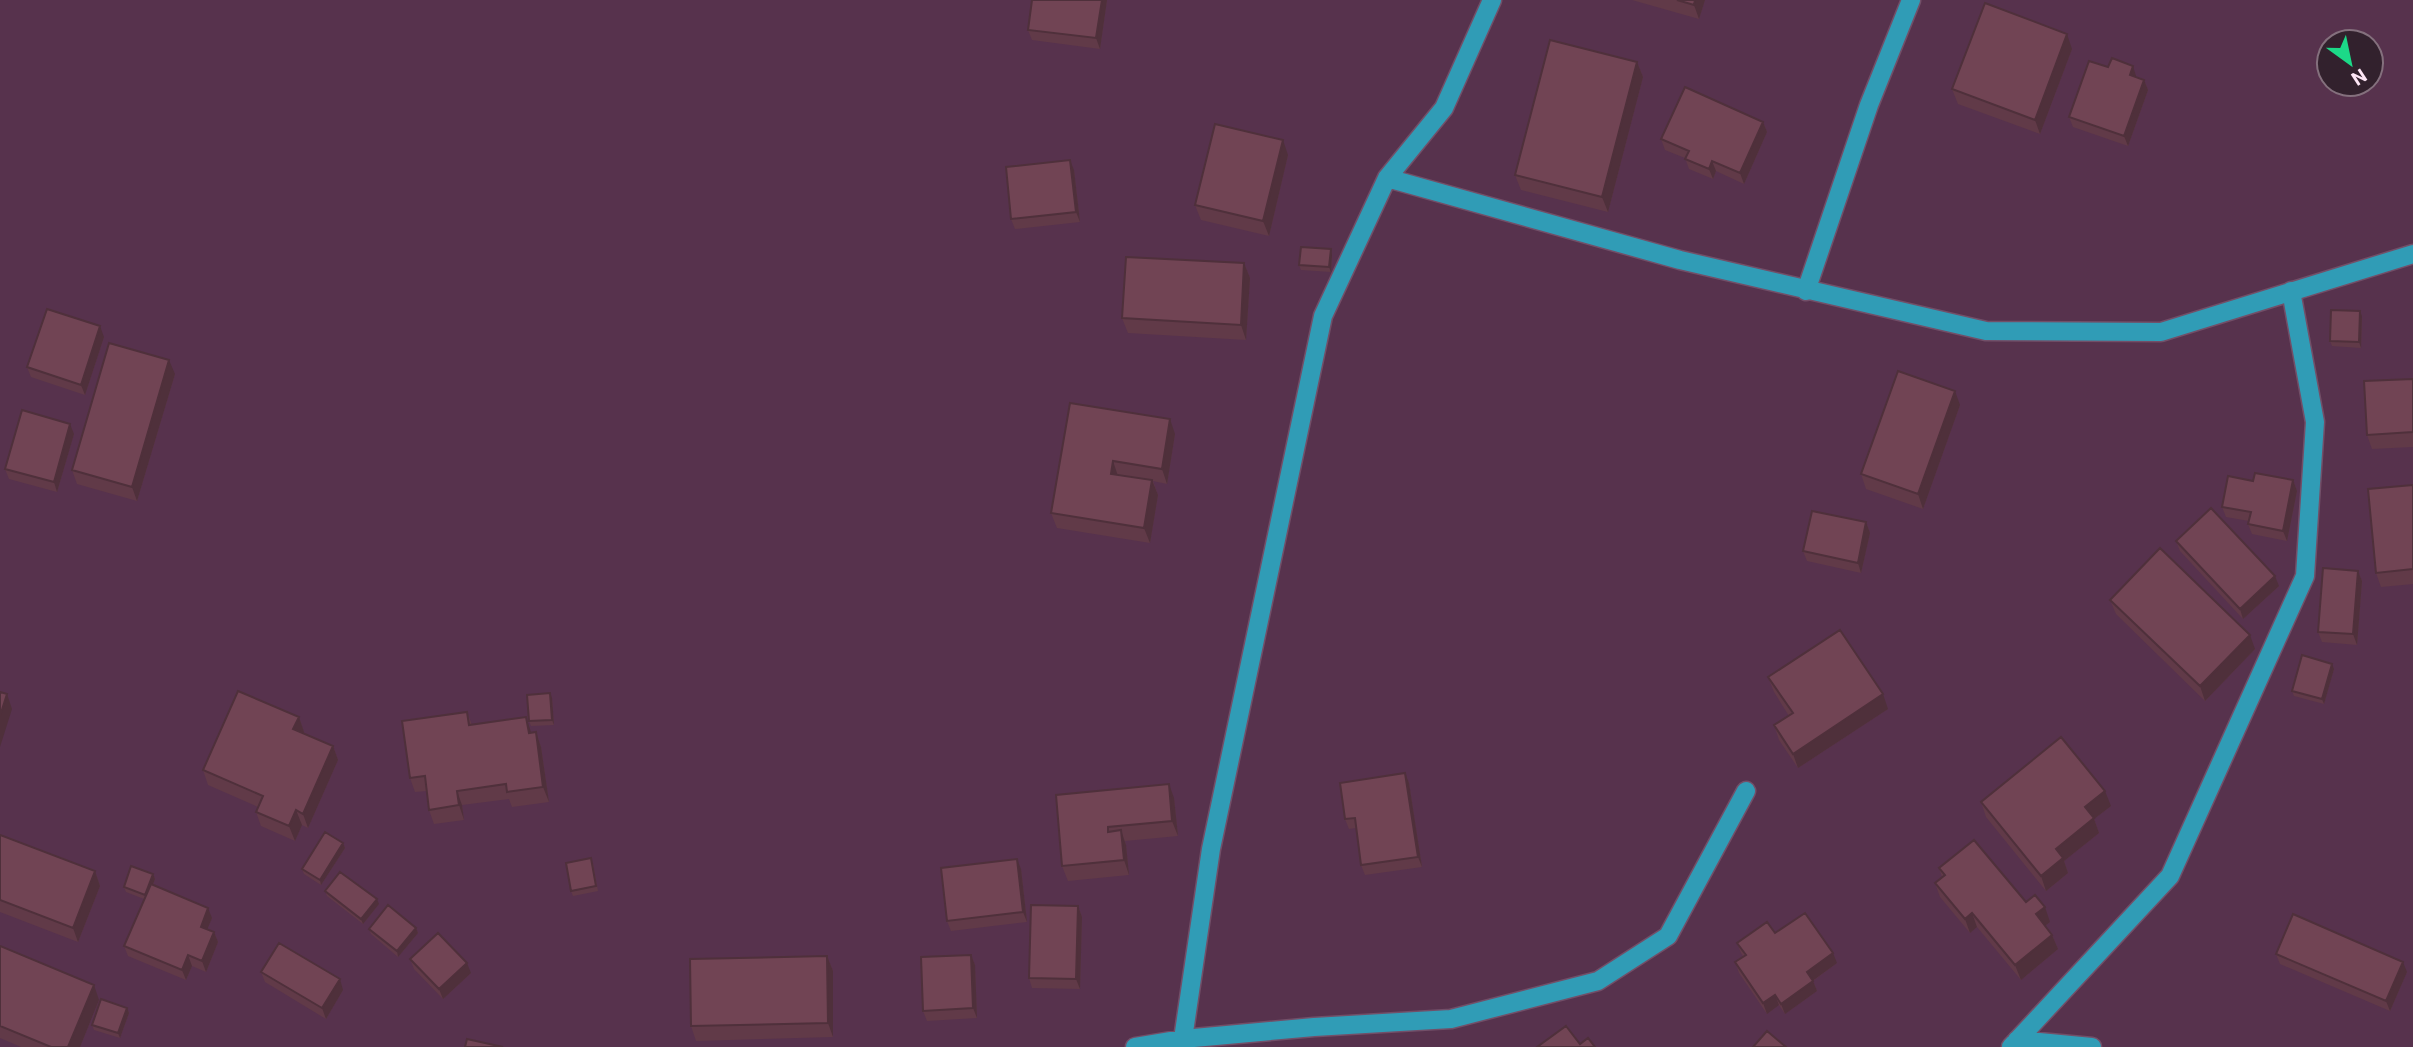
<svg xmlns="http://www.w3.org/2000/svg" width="2413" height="1047" viewBox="0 0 2413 1047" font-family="Roboto,sans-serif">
  <rect width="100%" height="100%" fill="#57324d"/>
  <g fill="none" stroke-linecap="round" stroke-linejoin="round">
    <defs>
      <path id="minor" d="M1387 178 1680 260 1986 331 2161 332 2413 254
        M1806 291 1869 105 1911 0
        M1183 1039 1211 849 1323 316 1387 178 1444 108 1492 0
        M2017 1040 2092 1047
        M1135 1047 1183 1039 1314 1027 1451 1019 1598 981 1668 936 1746 791
        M2011 1047 2170 876 2305 576 2315 422 2291 291"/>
    </defs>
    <use href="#minor" stroke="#724f68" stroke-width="21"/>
    <use href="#minor" stroke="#309cb6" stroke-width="18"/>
  </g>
  <path fill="#613a48" d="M1032 0H1107L1100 49 1032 40 1028 30Z
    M1632 0H1705L1699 19Z
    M2072 49 2040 134 1958 104 1952 89Z
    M1637 62 1643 77 1608 212 1521 190 1515 175Z
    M2136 76V77L2144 80 2148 90 2128 146 2073 127 2069 117Z
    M1763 122 1767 132 1744 184 1716 171 1713 179 1689 169 1685 158 1665 150 1661 139Z
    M1288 155 1269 236 1201 220 1195 205Z
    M1074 170 1080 222 1015 229 1011 219Z
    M1332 255 1331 272 1301 270 1299 265Z
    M1244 263 1250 278 1246 340 1128 333 1122 318Z
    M2362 316 2361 348 2332 346 2330 341Z
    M104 337 85 395 31 377 27 367Z
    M175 374 137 501 77 484 72 470Z
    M2413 379V447L2372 449 2367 435Z
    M1070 403 1175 434 1167 484 1153 481 1158 495 1150 543 1057 528 1051 513Z
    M1960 405 1923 509 1866 489 1861 474Z
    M74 434 57 492 9 479 5 469Z
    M2293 480 2297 491 2287 541 2252 534 2248 524 2249 521 2226 517 2222 507 2253 481Z
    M2413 485V584L2381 587 2376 573Z
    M1866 522 1870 533 1861 573 1807 561 1803 551Z
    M2176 541 2279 586 2243 619 2180 551Z
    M2358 571 2362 581 2357 645 2322 642 2318 632Z
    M2110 600 2255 649 2205 701 2116 614Z
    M2334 669 2324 704 2294 696 2292 691Z
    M1768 677 1888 709 1798 768 1779 740 1774 725 1789 716 1774 692Z
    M552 698 554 725 531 726 529 721Z
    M467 712 472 725 532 733 536 732 541 747 549 802 512 807 509 799 462 805 464 820 434 824 429 810 427 791 415 792 410 778Z
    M299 717 304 733 333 746 338 760 308 828 302 825 295 841 261 826 256 812 258 807 208 785 203 770Z
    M1405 773 1409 783 1422 867 1365 875 1361 865 1356 828 1349 829 1345 819Z
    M1056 795 1174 798 1178 836 1125 841 1126 845 1129 875 1068 881 1062 866Z
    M1981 802 2111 806 2094 819 2099 833 2064 861 2068 873 2046 891 1986 817Z
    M0 835 95 871 100 886 78 942 0 912Z
    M343 843 345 848 321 885 304 874 302 869Z
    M593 863 598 891 573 896 571 891Z
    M1939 868 2026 902 2050 922 2045 926 2052 935 2058 949 2021 980 1977 927 1970 933 1940 897 1935 883 1942 877Z
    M1021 869 1027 922 951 931 947 921Z
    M153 874 155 879 153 885 212 918 207 929 214 932 218 942 206 972 192 966 186 980 128 956 124 946 144 899 126 892 124 887Z
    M325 891 379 904 363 924 327 896Z
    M1078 906 1082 917 1080 989 1032 988 1029 978Z
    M416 928 418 933 398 957 371 934 369 929Z
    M1775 933 1837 963 1813 981 1817 991 1785 1014 1779 1005 1767 1014 1739 973 1735 962 1743 956 1741 953 1737 943Z
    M0 946 99 1000 80 1047H21L0 1038Z
    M2276 954 2407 972 2390 1011 2280 964Z
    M971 955 975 965 977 1018 927 1021 923 1011Z
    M827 956 833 971V1037L696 1041 691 1026Z
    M410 959 471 973 443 999 414 969Z
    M261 972 343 990 326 1019 265 982Z
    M127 1008 129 1013 120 1038 94 1030 92 1025Z"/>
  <path fill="#4f303b" d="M1102 0H1107L1100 49 1096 38Z
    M1695 0H1705L1699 19 1694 5Z
    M2067 34 2072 49 2040 134 2035 120Z
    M1637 62 1643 77 1608 212 1602 197Z
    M2133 66 2136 76 2133 85 2130 75Z
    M2144 80 2148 90 2128 146 2124 136Z
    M1763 122 1767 132 1744 184 1740 173Z
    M1283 140 1288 155 1269 236 1263 221Z
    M1070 160 1074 170 1080 222 1076 212Z
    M1712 161 1716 171 1713 179 1709 169Z
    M1331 249 1332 255 1331 272 1329 267Z
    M1244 263 1250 278 1246 340 1241 325Z
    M2360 311 2362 316 2361 348 2359 342Z
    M100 326 104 337 85 395 81 385Z
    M169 360 175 374 137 501 132 487Z
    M1955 391 1960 405 1923 509 1918 494Z
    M1170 419 1175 434 1167 484 1162 469Z
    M70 424 74 434 57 492 54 482Z
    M1113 461 1118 476 1111 474Z
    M1152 480 1158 495 1150 543 1144 528Z
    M2293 480 2297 491 2287 541 2283 531Z
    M1866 522 1870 533 1861 573 1858 563Z
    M2358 571 2362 581 2357 645 2353 634Z
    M2275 576 2279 586 2243 619 2240 609Z
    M2250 635 2255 649 2205 701 2200 686Z
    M2332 664 2334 669 2324 704 2322 699Z
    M550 693 552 698 554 725 552 720Z
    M7 694 12 709 0 747V716Z
    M1883 694 1888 709 1798 768 1793 754Z
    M299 717 304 732 299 743 293 729Z
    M526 717 531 732 534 748 529 733Z
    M536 732 541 747 549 802 543 787Z
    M333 746 338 760 308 828 303 814Z
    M1405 773 1409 783 1422 867 1418 857Z
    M1169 784 1174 798 1178 836 1172 821Z
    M457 791 462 805 464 820 459 805Z
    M2105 791 2111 806 2094 819 2099 833 2064 861 2068 873 2046 891 2041 876 2056 849 2085 807Z
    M296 810 302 825 295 841 289 826Z
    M1121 830 1126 845 1129 875 1124 860Z
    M343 843 345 848 321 885 320 880Z
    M1017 859 1021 869 1027 922 1023 912Z
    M95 871 100 886 78 942 73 928Z
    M153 874 155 879 147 900 145 895Z
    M377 899 379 904 363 924 361 919Z
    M1078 906 1082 917 1080 989 1076 979Z
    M2045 907 2050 922 2041 929 2036 914Z
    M208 908 212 918 204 937 201 927Z
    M1972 913 1977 927 1970 933 1965 919Z
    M416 928 418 933 398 957 397 951Z
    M214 932 218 942 206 972 202 961Z
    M2052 935 2058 949 2021 980 2015 965Z
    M1833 953 1837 963 1811 982 1807 972Z
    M188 955 192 966 186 980 182 970Z
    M971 955 975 965 977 1018 973 1008Z
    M827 956 833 971V1037L828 1023Z
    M2403 962 2407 972 2390 1011 2386 1001Z
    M467 963 471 973 443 999 439 989Z
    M340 979 343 990 326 1019 322 1008Z
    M1813 981 1817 991 1785 1014 1781 1004Z
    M94 985 99 1000 80 1047H68Z
    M1775 995 1779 1005 1767 1014 1763 1003Z
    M127 1008 129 1013 120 1038 118 1033Z"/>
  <path fill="#714454" stroke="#4f303b" stroke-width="2" d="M1032 0H1102L1096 38 1028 30Z
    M1677 0H1695L1694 5Z
    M1985 3 2067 34 2035 120 1952 89Z
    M1550 40 1637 62 1602 197 1515 175Z
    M2112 58 2133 66 2130 75 2144 80 2124 136 2069 117 2089 61 2108 67Z
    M1685 87 1763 122 1740 173 1712 161 1709 169 1685 159 1689 151 1661 139Z
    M1215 124 1283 140 1263 221 1195 205Z
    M1070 160 1076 212 1011 219 1006 167Z
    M1301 247 1331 249 1329 267 1299 265Z
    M1126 257 1244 263 1241 325 1122 318Z
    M47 309 100 326 81 385 27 367Z
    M2331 310 2360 311 2359 342 2330 341Z
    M109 343 169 360 132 487 72 470Z
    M1898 371 1955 391 1918 494 1861 474Z
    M2413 379V432L2367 435 2364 381Z
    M1070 403 1170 419 1162 469 1113 461 1111 474 1152 480 1144 528 1051 513Z
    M22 410 70 424 54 482 5 469Z
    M2255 473 2293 480 2283 531 2248 524 2251 512 2222 507 2228 476 2253 481Z
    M2413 485V569L2376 573 2368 489Z
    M2211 508 2275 576 2240 609 2176 541Z
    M1812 511 1866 522 1858 563 1803 551Z
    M2160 548 2250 635 2200 686 2110 600Z
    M2323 568 2358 571 2353 634 2318 632Z
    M1840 630 1883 694 1793 754 1774 725 1793 713 1768 677Z
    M2302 655 2332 664 2322 699 2292 691Z
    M238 691 299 717 293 729 333 746 303 814 296 810 289 826 256 812 263 796 203 770Z
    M0 692 7 694 0 716Z
    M550 693 552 720 529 721 527 695Z
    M467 712 469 725 526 717 529 733 536 732 543 787 507 792 506 784 457 791 459 805 429 810 425 776 410 778 402 721Z
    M2061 737 2105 791 2085 807 2094 818 2056 849 2063 858 2041 876 1981 802Z
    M1405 773 1418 857 1361 865 1355 818 1345 819 1340 783Z
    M1169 784 1172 821 1108 827V832L1121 830 1124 860 1062 866 1056 795Z
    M325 832 343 843 320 880 302 869Z
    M0 835 95 871 73 928 0 900Z
    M1974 840 2026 902 2035 895 2045 907 2036 914 2052 935 2015 965 1972 913 1965 919 1935 883 1945 875 1939 868Z
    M591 858 596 886 571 891 566 863Z
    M1017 859 1023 912 947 921 941 868Z
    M131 866 153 874 145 895 124 887Z
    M340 872 377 899 361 919 325 891Z
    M151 884 208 908 201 927 214 932 202 961 188 955 182 970 124 946Z
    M388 905 416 928 397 951 369 929Z
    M1031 905 1078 906 1076 979 1029 978Z
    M1805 913 1833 953 1807 972 1813 981 1781 1004 1775 995 1763 1003 1735 962 1746 955 1737 943 1767 922 1775 933Z
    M2293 914 2403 962 2386 1001 2276 954Z
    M438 933 467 963 439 989 410 959Z
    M279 943 340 979 322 1008 261 972Z
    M0 946 94 985 68 1047H51L0 1026Z
    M971 955 973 1008 923 1011 921 957Z
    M827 956 828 1023 691 1026 690 959Z
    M101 999 127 1008 118 1033 92 1025Z
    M1566 1026 1580 1044 1588 1038 1595 1047H1537Z
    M1767 1031 1786 1047H1753Z
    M467 1039 503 1047H465Z"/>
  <g transform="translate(2350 63) rotate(147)"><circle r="33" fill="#32212d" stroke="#84707d" stroke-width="2"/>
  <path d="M0-5L12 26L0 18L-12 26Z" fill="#1cd988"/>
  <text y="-10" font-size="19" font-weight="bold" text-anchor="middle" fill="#fee6f6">N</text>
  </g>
</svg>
